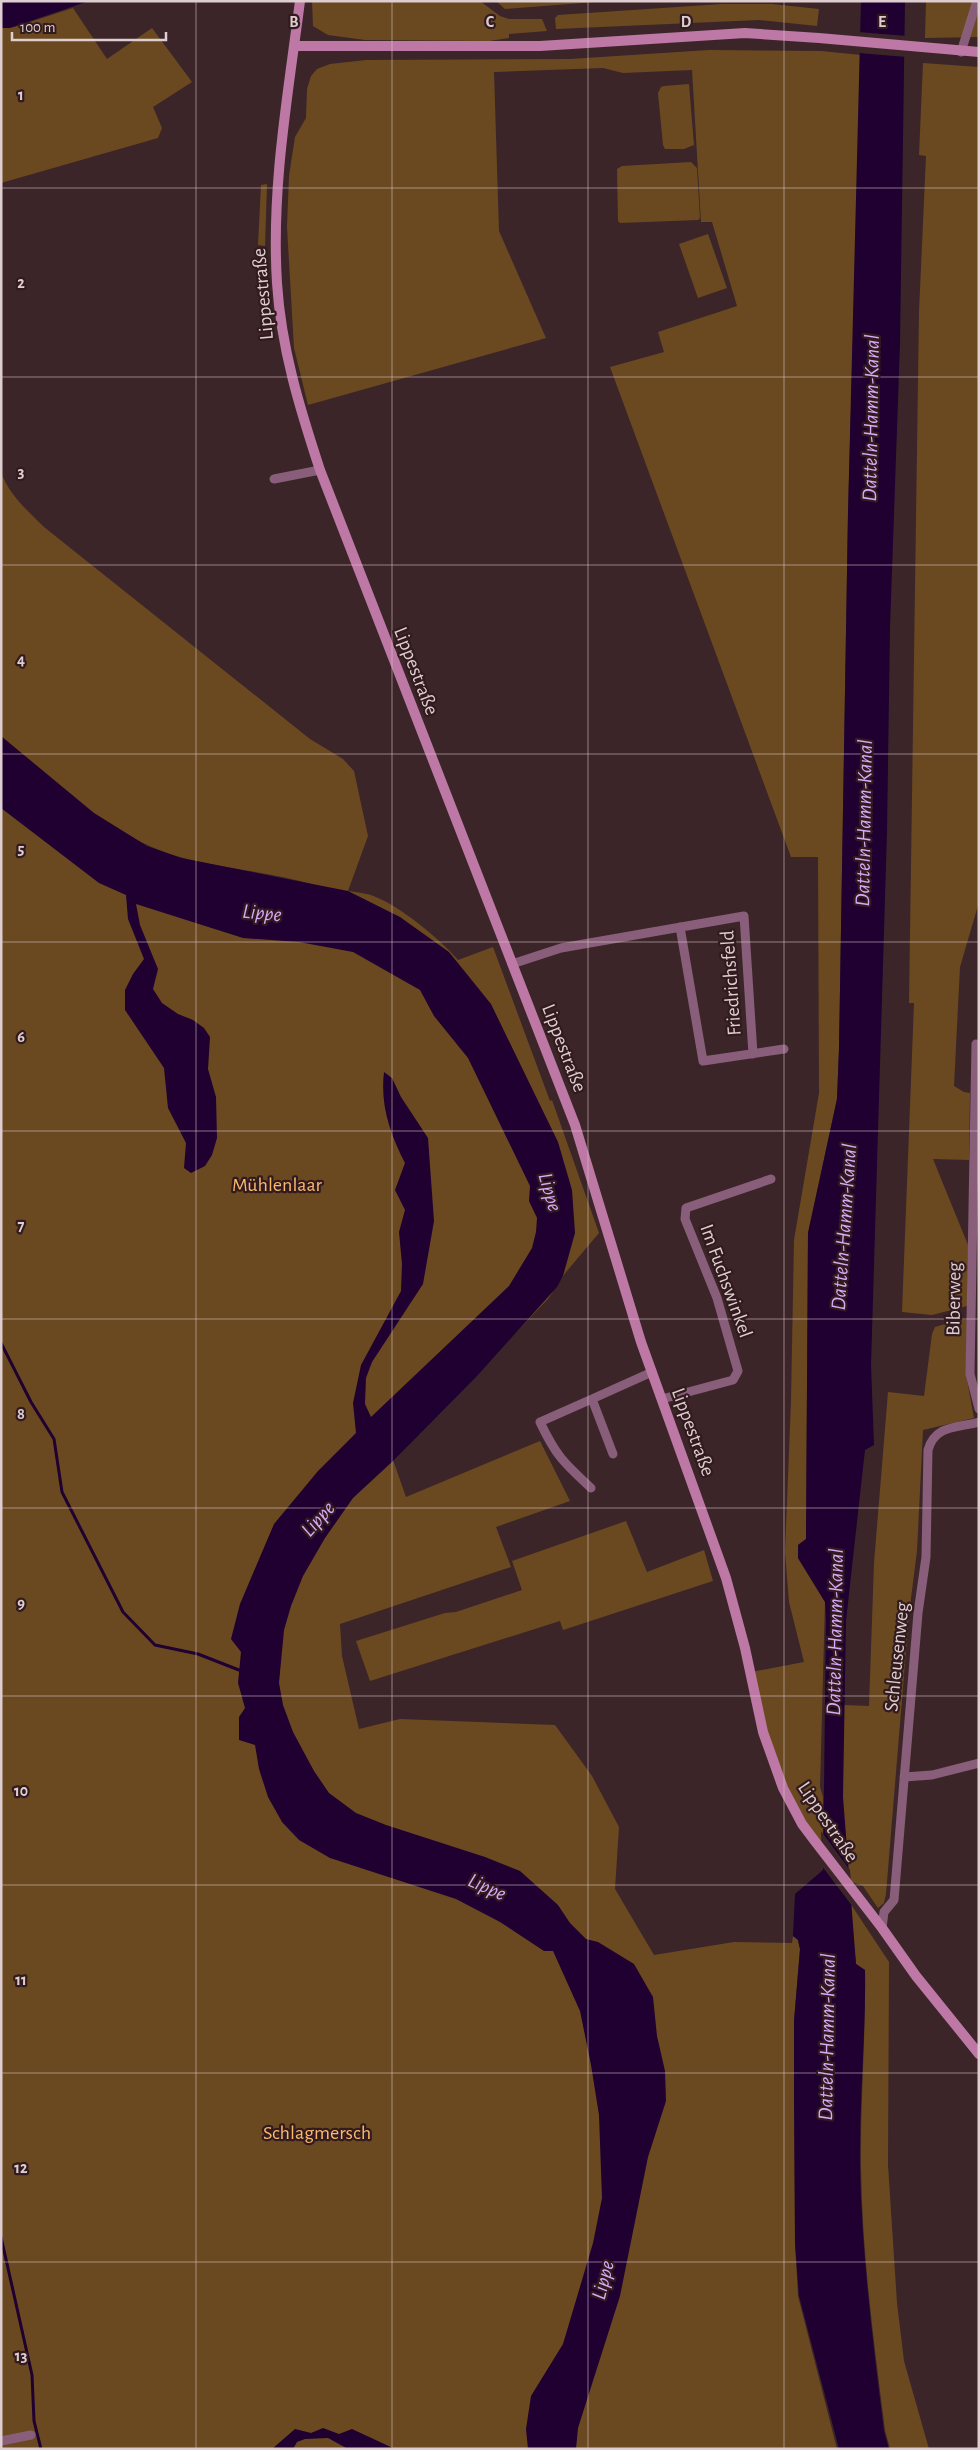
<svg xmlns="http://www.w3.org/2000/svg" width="980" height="2450" viewBox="0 0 980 2450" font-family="'Alegreya Sans',sans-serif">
  <rect width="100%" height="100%" fill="#3c2528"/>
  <path fill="#6a4920" d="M312 1H480L500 16 509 19H542L547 31 509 34V38L489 41 365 40 328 35 313 26Z
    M496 1H608L505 9Z
    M926 1H979V37L925 38Z
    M722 4H772L819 9 817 26 759 20 556 29 555 18 558 15Z
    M73 8 107 59 152 28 192 82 153 107 162 128 158 138 1 183V28L14 27Z
    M709 50 821 51 861 55 848 513 839 1049 837 1099 808 1233 806 1539 798 1545V1558L825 1602 820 1787 823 1797V1847C781 1788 766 1742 751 1672L804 1662 789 1602 785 1552 791 1401 794 1240 819 1093 818 857H791L610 367 664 352 658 332 737 306 712 222H701L692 70 623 73 603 68 494 72 499 231 546 338 308 405 294 348 287 227 289 176 295 137 306 118 307 89 311 76 317 69 330 64 366 60 570 59Z
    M923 63 979 67V902L960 967 954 1086 964 1092 970 1093 969 1160 933 1159 968 1245 967 1306 932 1315 902 1312 914 1003H909L919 312 926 156 919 155Z
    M689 84 694 145 684 149H665L663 145 658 93 661 87 664 86Z
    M691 162 697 168 700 218 698 220 620 223 618 221 617 169 622 166Z
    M267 184 265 246 258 245 261 185Z
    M708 234 727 288 698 298 679 244Z
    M1 472C9 495 27 510 44 527L310 739 343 759 354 771 368 836 348 891C355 892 364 893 371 895 399 905 439 938 458 960L493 947 550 1101 552 1100 599 1233 566 1272 548 1299 393 1460 406 1497 540 1441 570 1501 496 1527 511 1567 340 1624 342 1656 359 1729 400 1719 555 1725 592 1776 619 1827 615 1889 654 1955 734 1942 792 1943 793 1936 798 1940 800 1949 794 2021 795 2243 798 2296 837 2449H1V742L57 793 164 859 315 885C271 872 224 869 180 857 114 839 52 781 1 736Z
    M959 1320H967L966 1374 974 1418 923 1430 917 1551 909 1614 886 1894 884 1903 878 1908 863 1886 849 1881C839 1823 843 1764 844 1705L869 1706 874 1563 888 1392 924 1396 932 1334 935 1327Z
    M626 1521 647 1572 704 1550 713 1581 563 1630 560 1621 370 1681 356 1641 445 1613 456 1612 522 1590 512 1561Z
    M850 1903 889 1962 888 2165 897 2303 904 2361 929 2449H890L885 2430C874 2343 862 2255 861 2167 860 2101 866 2036 865 1970L856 1964Z"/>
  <path fill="#1f0030" d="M1 1H89L10 28H1Z
    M861 1H905L900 343 890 628 887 831 871 1365 874 1445 865 1450 846 1621 843 1797 856 1964 865 1970C866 2035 859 2101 860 2167 862 2256 873 2343 884 2431L889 2449H839L799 2296 795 2243 794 2099V2021L800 1949 798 1940 793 1936 795 1894 823 1870 826 1620 825 1602 798 1558V1545L806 1539 808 1233 837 1099 839 1049 848 513Z
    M1 736 94 813 147 846 181 858 348 891 400 917 449 952 491 1004 558 1142 572 1190 575 1233 563 1276 557 1287 477 1376 393 1461 353 1498 325 1538 303 1576 291 1606 284 1630 279 1683 283 1705 293 1732 314 1771 329 1793 356 1813 386 1825 485 1857 520 1871 558 1905 570 1923 586 1939 598 1942 634 1964 653 1997 657 2036 665 2071 666 2101 648 2157 620 2296 578 2428 576 2449H528L526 2429 531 2396 563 2344 593 2243 602 2198 599 2115 591 2065 580 2011 553 1951H544L500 1922 456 1899 330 1858 299 1840 282 1822 268 1797 259 1769 255 1745 239 1740V1717L245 1708 238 1683 241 1652 231 1639 240 1604 274 1524 318 1471 356 1433 353 1403 361 1365 401 1291 402 1264 399 1232 405 1210 395 1190 405 1163C390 1134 380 1105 384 1072L392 1078 401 1097 428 1138 434 1221 423 1284 372 1362 366 1378 365 1404 371 1417 509 1286 532 1248 536 1232 537 1218 529 1201 530 1186 468 1058 434 1016 420 990 353 952 299 942 243 938 136 904 140 925 158 969 153 989 162 1003 178 1014 193 1020 204 1028 210 1037 208 1069 216 1097 217 1138 212 1155 205 1166 191 1173 184 1168 186 1143 168 1108 164 1068 125 1010V990L133 974 144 959 128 919 126 895 99 883 1 808Z
    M323 2428 339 2434 352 2429 395 2449H348L328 2438 305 2439 297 2442 293 2449H272L295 2429 311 2433Z"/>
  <path fill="#3c2528" d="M858 32 907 36V57L858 53Z
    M821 1831 850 1870 853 1907 821 1865Z"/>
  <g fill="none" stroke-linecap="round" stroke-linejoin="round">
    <path stroke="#1f0030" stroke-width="3" d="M1 1343 31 1402 54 1439 62 1492 123 1612 155 1645 198 1654 244 1672
      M1 2237 32 2375 34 2421 41 2449"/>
    <path stroke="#895e7a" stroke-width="9" d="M961 52 977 1
      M274 479 320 470
      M680 927 703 1061 784 1049
      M512 964 561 948 744 916 753 1054
      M976 1044 970 1374 979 1409
      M662 1399 733 1380 738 1371 717 1298 685 1219 686 1208 771 1179
      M613 1454 592 1399 652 1372
      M591 1488C564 1463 556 1456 540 1422L592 1399
      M904 1777 932 1775 979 1763
      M882 1928 884 1912 894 1900 918 1613 926 1557 928 1450C935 1425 956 1428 979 1422
      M1 2441 31 2435"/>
    <path stroke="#bd78a5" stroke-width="10" d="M300 1C288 95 271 188 277 283 281 348 300 409 320 470L575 1125 641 1342 726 1578 745 1648 763 1732 783 1788 802 1824 814 1840 882 1928 916 1976 979 2054
      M295 46H540L745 33 819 38 979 52"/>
  </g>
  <path fill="none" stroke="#dececf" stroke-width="1" stroke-opacity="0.55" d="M196 1V2449M392 1V2449M588 1V2449M784 1V2449M1 188H979M1 377H979M1 565H979M1 754H979M1 942H979M1 1131H979M1 1319H979M1 1508H979M1 1696H979M1 1885H979M1 2073H979M1 2262H979"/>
  <g text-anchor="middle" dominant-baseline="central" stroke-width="4.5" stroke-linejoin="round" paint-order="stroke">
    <g font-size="20" fill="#dececf" stroke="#321b1f">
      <text transform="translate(263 294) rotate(-95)">Lippestraße</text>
      <text transform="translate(416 671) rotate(69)">Lippestraße</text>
      <text transform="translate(731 983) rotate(-94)">Friedrichsfeld</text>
      <text transform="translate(564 1048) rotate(69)">Lippestraße</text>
      <text transform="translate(726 1281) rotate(70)">Im Fuchswinkel</text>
      <text transform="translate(954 1299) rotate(-89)">Biberweg</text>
      <text transform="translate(693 1432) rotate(70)">Lippestraße</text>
      <text transform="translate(897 1657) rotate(-84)">Schleusenweg</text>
      <text transform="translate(828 1822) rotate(56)">Lippestraße</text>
    </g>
    <g font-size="20" fill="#fab86a" stroke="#321b1f">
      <text x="277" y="1185">Mühlenlaar</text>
      <text x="317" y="2133">Schlagmersch</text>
    </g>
    <g font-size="21" font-style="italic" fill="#d9a9fa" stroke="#321b1f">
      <text transform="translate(871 418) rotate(-89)">Datteln-Hamm-Kanal</text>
      <text transform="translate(864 823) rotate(-89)">Datteln-Hamm-Kanal</text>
      <text transform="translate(262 913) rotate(6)">Lippe</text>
      <text transform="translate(550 1192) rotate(74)">Lippe</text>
      <text transform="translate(844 1227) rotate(-86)">Datteln-Hamm-Kanal</text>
      <text transform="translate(318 1519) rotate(-48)">Lippe</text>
      <text transform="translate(835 1632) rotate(-89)">Datteln-Hamm-Kanal</text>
      <text transform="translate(487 1887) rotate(24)">Lippe</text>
      <text transform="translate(827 2037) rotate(-89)">Datteln-Hamm-Kanal</text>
      <text transform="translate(603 2280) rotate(-76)">Lippe</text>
    </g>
  </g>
  <g font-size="16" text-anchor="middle" font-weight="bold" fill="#dececf" stroke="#321b1f" stroke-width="4.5" stroke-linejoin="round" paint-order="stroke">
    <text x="294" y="27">B</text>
    <text x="490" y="27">C</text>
    <text x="686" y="27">D</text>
    <text x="882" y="27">E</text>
    <text x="21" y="100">1</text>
    <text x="21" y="288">2</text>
    <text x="21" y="477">3</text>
    <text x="21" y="665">4</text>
    <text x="21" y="854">5</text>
    <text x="21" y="1042">6</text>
    <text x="21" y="1231">7</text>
    <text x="21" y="1419">8</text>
    <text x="21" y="1608">9</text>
    <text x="21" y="1796">10</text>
    <text x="21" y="1985">11</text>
    <text x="21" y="2173">12</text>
    <text x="21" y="2361">13</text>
  </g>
  <rect width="980" height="2450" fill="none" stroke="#dececf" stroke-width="5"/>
  <path d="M12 32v8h154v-8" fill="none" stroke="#dececf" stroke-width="2.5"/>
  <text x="20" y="32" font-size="15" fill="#dececf" stroke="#321b1f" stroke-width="4" paint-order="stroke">100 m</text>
</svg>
